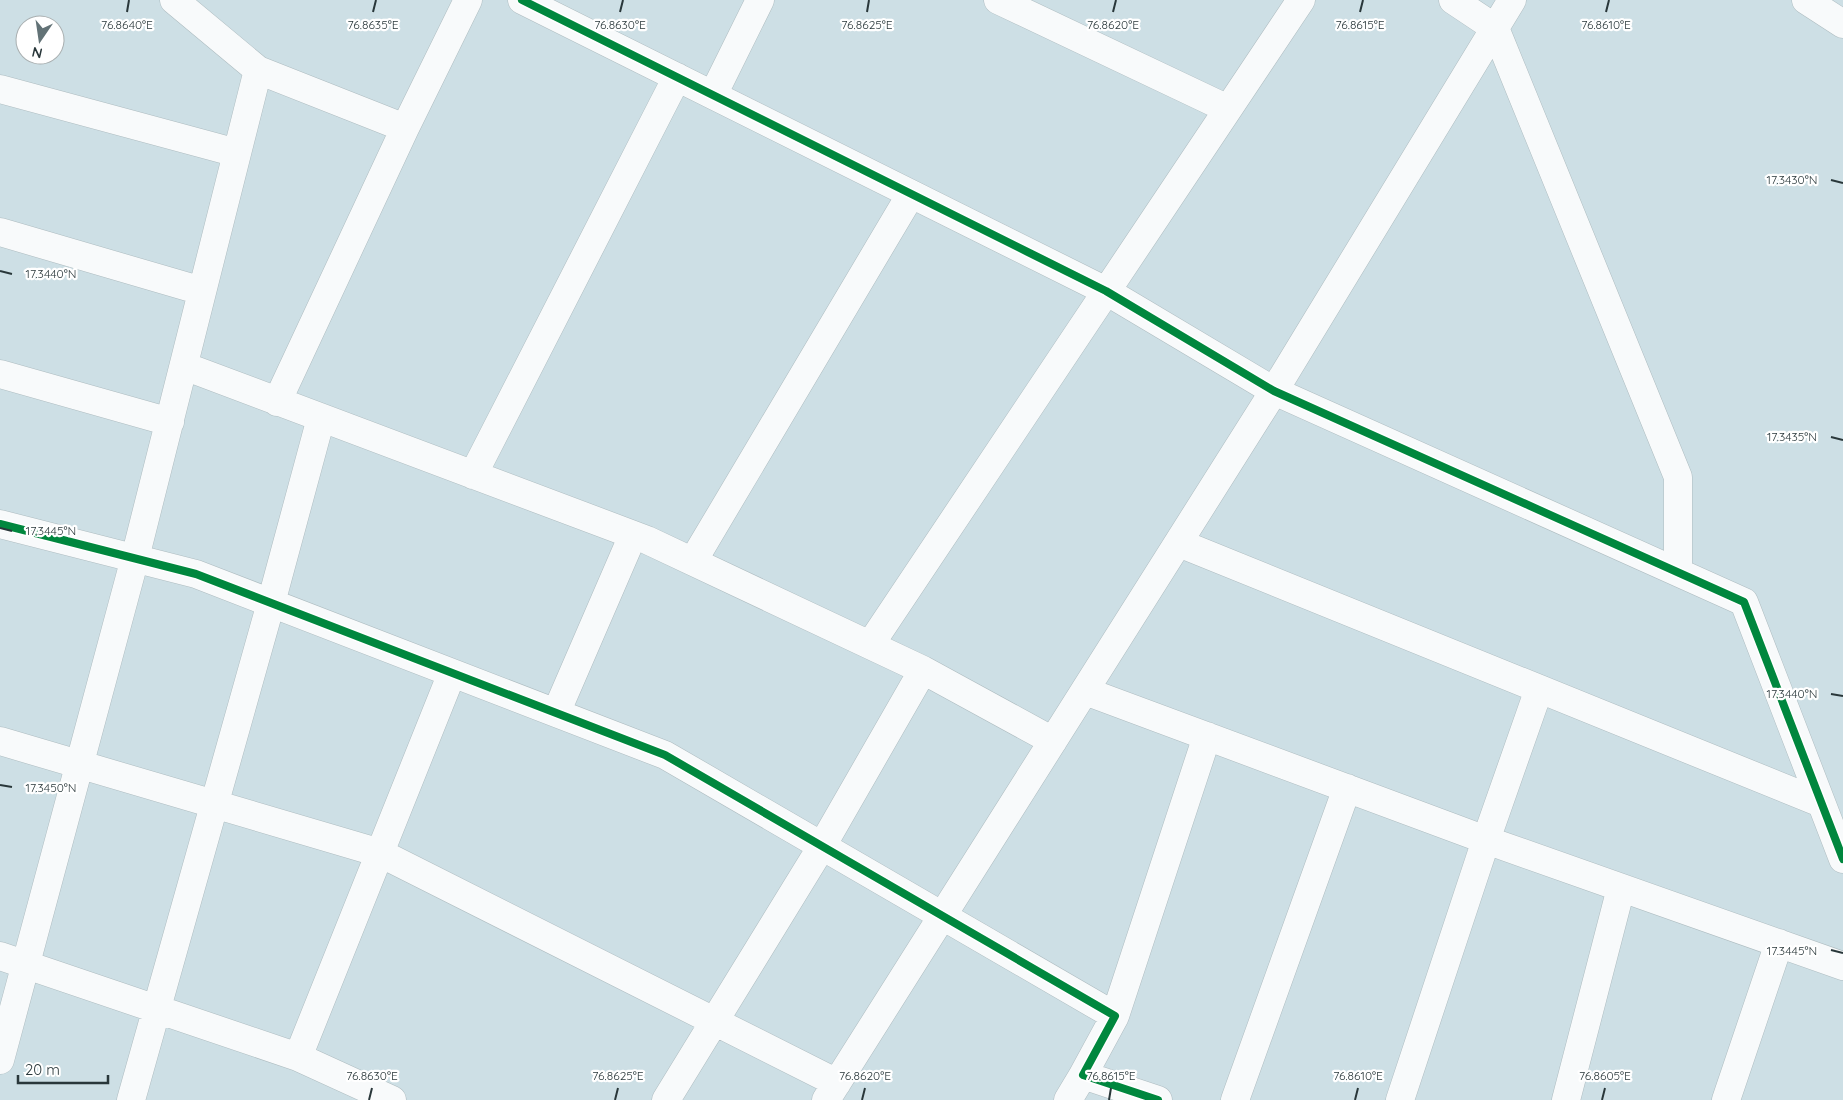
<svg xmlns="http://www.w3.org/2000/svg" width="1843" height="1100" viewBox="0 0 1843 1100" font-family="Quicksand,sans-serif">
  <rect width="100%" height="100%" fill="#cddfe5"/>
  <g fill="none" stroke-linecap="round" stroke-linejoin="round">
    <defs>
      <path id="minor" d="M522 0 1106 291 1274 391 1744 602 1843 859
        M998 0 1228 109
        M1453 0 1495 28 1678 477V572
        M258 70 405 128 468 0
        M0 89 237 153
        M713 95 760 0
        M0 232 202 291
        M184 366 647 540 923 670 822 846 666 1100
        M0 374 170 422
        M277 402 405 128
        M473 475 677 77
        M0 524 196 574 665 755 1115 1016 1083 1075 1158 1100
        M1179 543 1821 803
        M693 561 911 194
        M870 645 1301 0
        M923 670 1053 741
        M1085 691 1486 840 1843 966
        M556 713 633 535
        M0 741 380 853 837 1083
        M0 956 298 1057 392 1100
        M1115 1016 1207 736
        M298 1057 452 673
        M0 1060 135 558 258 70 174 0
        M131 1100 271 603 321 418
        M826 1100 1274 391 1512 0
        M1068 1100 1083 1075
        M1235 1100 1347 788
        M1400 1100 1486 840 1539 689
        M1566 1100 1621 888
        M1726 1100 1779 943"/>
      <path id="tertiary" d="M1806 0 1843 24"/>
    </defs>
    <use href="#minor" stroke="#aebcc0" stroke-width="29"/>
    <use href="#tertiary" stroke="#aebcc0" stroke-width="29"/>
    <use href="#minor" stroke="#f8fafb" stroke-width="28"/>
    <use href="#tertiary" stroke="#f8fafb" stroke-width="28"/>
    <defs>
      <path id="cycleway" d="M522 0 1106 291 1274 391 1744 602 1843 859
        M0 524 196 574 665 755 1115 1016 1083 1075 1158 1100"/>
    </defs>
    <use href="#cycleway" stroke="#fff" stroke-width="11"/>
    <use href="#cycleway" stroke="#00873e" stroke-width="8"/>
  </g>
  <path fill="none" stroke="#29373a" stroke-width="2" d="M127 12 129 0M373 12 376 0M620 12 623 0M867 12 869 0M1113 12 1116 0M1360 12 1363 0M1606 12 1609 0M1831 180 1843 183M0 271 12 274M1831 437 1843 440M0 528 12 531M1831 694 1843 696M0 785 12 787M1831 950 1843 953M369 1100 372 1088M615 1100 618 1088M862 1100 865 1088M1109 1100 1111 1088M1355 1100 1358 1088M1602 1100 1605 1088"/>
  <g font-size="12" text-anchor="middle" fill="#29373a" stroke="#fff" stroke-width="4.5" stroke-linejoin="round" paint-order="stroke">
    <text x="127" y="29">76.8640°E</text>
    <text x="373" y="29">76.8635°E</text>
    <text x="620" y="29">76.8630°E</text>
    <text x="867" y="29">76.8625°E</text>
    <text x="1113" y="29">76.8620°E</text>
    <text x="1360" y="29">76.8615°E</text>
    <text x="1606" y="29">76.8610°E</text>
    <text x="1792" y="184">17.3430°N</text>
    <text x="51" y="278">17.3440°N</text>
    <text x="1792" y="441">17.3435°N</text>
    <text x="51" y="535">17.3445°N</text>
    <text x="1792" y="698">17.3440°N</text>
    <text x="51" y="792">17.3450°N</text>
    <text x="1792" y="955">17.3445°N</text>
    <text x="372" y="1080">76.8630°E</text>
    <text x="618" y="1080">76.8625°E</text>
    <text x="865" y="1080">76.8620°E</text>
    <text x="1111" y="1080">76.8615°E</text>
    <text x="1358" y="1080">76.8610°E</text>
    <text x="1605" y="1080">76.8605°E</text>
  </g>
  <g transform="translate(40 40) rotate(193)"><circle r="24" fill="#ffffff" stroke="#a9afb0"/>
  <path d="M0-4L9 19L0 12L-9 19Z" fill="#627276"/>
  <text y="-8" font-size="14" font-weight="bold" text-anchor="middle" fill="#29373a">N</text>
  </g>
  <path d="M18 1075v8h90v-8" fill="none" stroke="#29373a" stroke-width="2.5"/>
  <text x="25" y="1075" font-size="15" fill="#29373a" stroke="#ffffff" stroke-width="4" paint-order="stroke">20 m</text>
</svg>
